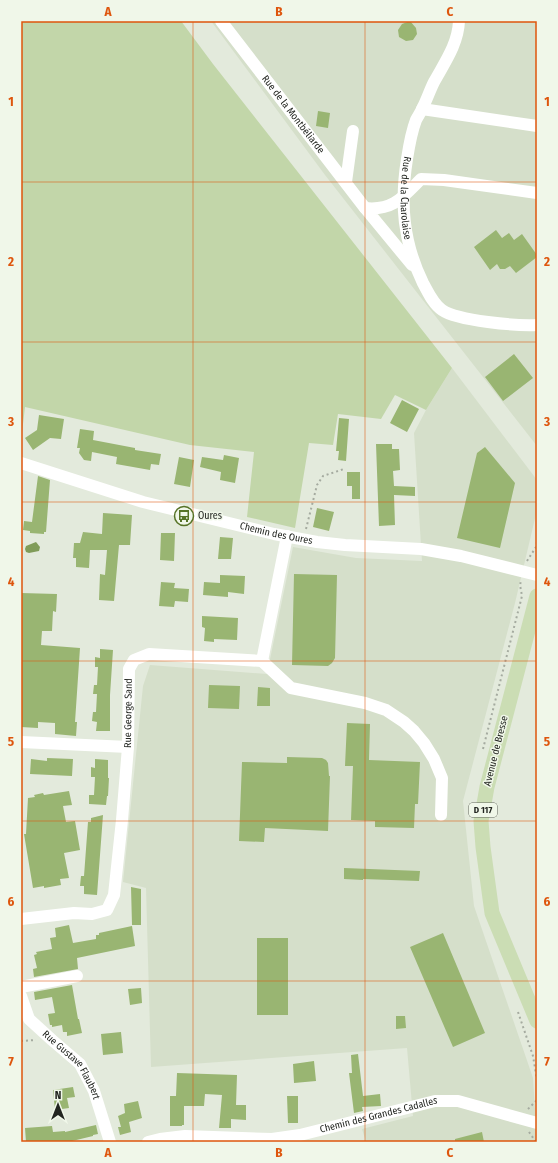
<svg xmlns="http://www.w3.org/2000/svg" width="558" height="1163" viewBox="0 0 558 1163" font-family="'Fira Sans Condensed',sans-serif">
  <rect width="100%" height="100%" fill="#e3eadc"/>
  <path fill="#d5dfca" d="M211 21H537V446L325 175Z
    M452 368 537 480V510L515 603 463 801 474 906 533 1078 537 1142H366L362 1129 413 1116 407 1048 151 1067 146 888 123 882 143 686 150 665 267 674 293 547 356 558 422 561 414 433 426 410Z"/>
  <path fill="#c2d6a9" d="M21 21H181L213 64 452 368 426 410 395 395 381 419 338 414 333 445 309 443 295 528 247 517 254 452 190 445 25 407 21 441Z"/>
  <path fill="#809c59" d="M36 542 40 547 39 551 29 553 26 552 25 549 26 546Z"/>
  <path fill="#99b572" d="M410 21 416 28 417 34 413 40 406 41 399 37 398 30 402 24Z
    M318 111 330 113 328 128 316 126Z
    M496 230 502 238 509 233 514 240 522 234 537 255V257L516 273 510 266 505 269H500L497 264 490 270 474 247Z
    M514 354 533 378 503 401 485 377Z
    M402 400 419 409 407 432 390 423Z
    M39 415 64 419 61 439 50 438 33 450 25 438 37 430Z
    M339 418 349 419 346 461 338 460 339 451H336Z
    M80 429 94 431 93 440 135 448V450L161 454 159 465 151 464 150 470 116 464 117 457 92 452 91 461 84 460 79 453 80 448H77Z
    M376 444H392V449H399L400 470 393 471 394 486 415 487V496L394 495 395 525 379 526Z
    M485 447 515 483 500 548 457 538 477 453Z
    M224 455 239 458 235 483 220 480 221 472 200 467 202 457 223 460Z
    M179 457 194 460 190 487 174 484Z
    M347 472H360V499H352V486H347Z
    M38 476 50 480 46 532H44V534L30 533V531L23 530 24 521 32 522Z
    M317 508 334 512 329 531 313 527Z
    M103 513 132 515 130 545H119L114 601 99 600 100 574 105 575 107 550H90L89 568 76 567V558H73L74 543H80L83 532 102 534Z
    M161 533H175L174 561 160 560Z
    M220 537 233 538 231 559H218Z
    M294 574 337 575 335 658 332 663 328 666 292 665Z
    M220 575 245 576 244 594 228 592V597L203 595 204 582 220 583Z
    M161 582 175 583 174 588 189 589 188 602 175 601 174 607 159 606Z
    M21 593 57 594 56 612 53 611 52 631H42L41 645 80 648 75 722H77L76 736 55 734V723L38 722V728L21 727Z
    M202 616 238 618 237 640 214 639V642L204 641 205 628 202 627Z
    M100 649 113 650 110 695V731H96L97 722 92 721 93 712H96L97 694H93L94 685H97L98 667H95V657L100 658Z
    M209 685 240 686 239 709 208 708Z
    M258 687 270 688V706H257Z
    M347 723 370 724 369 760 420 762 418 804H415L414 828 375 827V821L351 820 353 766H345Z
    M287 757 322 758 326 760 328 763 329 776H330L328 831 265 828 264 842 239 841 242 762 287 763Z
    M47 758 73 759 72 776 30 774 31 759 47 761Z
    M95 759 108 760V778H109L108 796H107L106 805 89 804V795H94L95 777H91V767L95 768Z
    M69 791 72 805 63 806 66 822 75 821 80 850 64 853 69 878 60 879 61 885 44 888V886L33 888 24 834H26L28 798 35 797 34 795 43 793 44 795Z
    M103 815 97 895 84 894V886H80L81 876H84L88 822H91V818Z
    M344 868 420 871 419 881 363 879V880L344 879Z
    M131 887 141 889V925H132Z
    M69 925 73 943 96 939V935H99V933L132 926 135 946 77 958 78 969 34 977 33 969 37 968 34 955 37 954 36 952 52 949 50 938 56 937 55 928Z
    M443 933 485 1033 453 1047 410 947Z
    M257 938H288V1015H257Z
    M72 985 78 1019H79L82 1033 67 1036V1032H63L62 1025 52 1027V1025H50L48 1014 55 1013 52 997 35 1000 34 992Z
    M141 988 142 1003 130 1005 128 989Z
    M396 1016H405L406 1028 396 1029Z
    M121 1032 123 1053 103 1055 101 1034Z
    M358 1054 363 1096 380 1094 381 1106 362 1107 363 1111 354 1113 349 1073H352L351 1055Z
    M314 1061 316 1081 294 1083 293 1064Z
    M177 1073 237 1075 236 1105H246V1120L231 1119V1128H219L222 1095 205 1094 204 1106H184V1125H182V1126H170V1096H176Z
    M73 1087 75 1097 67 1098 69 1108 55 1110 53 1090Z
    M287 1096H298V1123H288Z
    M138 1101 142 1118 129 1122 131 1132 120 1135 118 1127H121L118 1116 125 1113 124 1104Z
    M96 1125 98 1134 93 1135V1136L68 1142H26L25 1128 52 1126 53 1132 65 1131V1132Z
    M482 1132 484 1142H455V1139Z"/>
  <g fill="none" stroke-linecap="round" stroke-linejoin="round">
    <path stroke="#a5aba0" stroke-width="2" stroke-dasharray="2 3" stroke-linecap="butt" d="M306 529 317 485 323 476 344 469
      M527 561 536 547 537 542
      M483 749 522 596 520 585 521 581
      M518 1012 533 1056 537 1080
      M21 1041 36 1040
      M528 1109 537 1100
      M529 1132 536 1142"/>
    <g stroke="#fff" stroke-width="12">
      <path id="s1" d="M221 21 365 208"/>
      <path id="s2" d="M459 21C458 44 445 62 434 82 430 90 427 99 423 107 421 112 418 116 416 120 411 133 409 146 407 159 400 203 403 242 423 283 428 292 433 304 442 310 458 321 517 326 537 325"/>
      <path d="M422 109 537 126"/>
      <path d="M346 182 353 131"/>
      <path d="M412 265 365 208C393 211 403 197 421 179L444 180 537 193"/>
      <path id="s3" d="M21 463 143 502 274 534 317 542 345 545 421 549 461 556 537 575"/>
      <path d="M262 661 291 688 365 703 386 710 404 722 414 731 424 743 434 759 442 778 441 815"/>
      <path d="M21 742 128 747"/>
      <path id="s4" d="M21 919 74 913 92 914 107 910 114 895 122 820 128 747 129 669 134 660 149 654 262 661 287 536"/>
      <path d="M21 987 77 976"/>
      <path id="s5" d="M21 996 29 1019 52 1040 80 1064 94 1091 110 1142"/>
      <path id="s6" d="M148 1142 160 1139 185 1136 272 1139 300 1135 435 1101H458L537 1123"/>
    </g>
    <path stroke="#cbddb4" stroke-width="15" d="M537 596 487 787 481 821 483 847 492 913 537 1021"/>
  </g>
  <path fill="none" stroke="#de560d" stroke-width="1" stroke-opacity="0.55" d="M193 21V1142M365 21V1142M21 182H537M21 342H537M21 502H537M21 661H537M21 821H537M21 981H537"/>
  <defs>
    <symbol id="bus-ring" viewBox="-11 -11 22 22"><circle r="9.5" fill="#f0f7e9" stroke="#567327" stroke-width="1.5"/><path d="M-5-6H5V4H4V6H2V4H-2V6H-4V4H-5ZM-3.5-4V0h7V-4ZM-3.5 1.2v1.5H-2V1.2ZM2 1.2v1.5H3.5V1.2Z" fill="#567327"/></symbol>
  </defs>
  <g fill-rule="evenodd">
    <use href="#bus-ring" x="173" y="505" width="22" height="22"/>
  </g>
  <g text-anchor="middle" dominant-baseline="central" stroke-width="3" stroke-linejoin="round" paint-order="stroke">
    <rect fill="#f0f7e9" stroke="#60645c" stroke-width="1" x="469" y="803" width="28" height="14" rx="3"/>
    <g font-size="9" font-weight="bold" fill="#222520">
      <text x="483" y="810">D 117</text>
    </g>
    <g font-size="10" fill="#222520" stroke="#f0f7e9">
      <text stroke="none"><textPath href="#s1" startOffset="118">Rue de la Montbéliarde</textPath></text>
      <text stroke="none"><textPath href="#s2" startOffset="188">Rue de la Charolaise</textPath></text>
      <text stroke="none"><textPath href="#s3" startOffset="265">Chemin des Oures</textPath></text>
      <text stroke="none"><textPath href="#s4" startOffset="286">Rue George Sand</textPath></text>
      <text transform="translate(496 751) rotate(-76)">Avenue de Bresse</text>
      <text stroke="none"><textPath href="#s5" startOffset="88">Rue Gustave Flaubert</textPath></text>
      <text stroke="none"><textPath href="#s6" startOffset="234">Chemin des Grandes Cadalles</textPath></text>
    </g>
    <g font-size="10" fill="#222520" stroke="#f0f7e9" text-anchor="start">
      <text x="198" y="516">Oures</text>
    </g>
  </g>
  <rect width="558" height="1163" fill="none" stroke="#f0f7e9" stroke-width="44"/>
  <g transform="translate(58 1105)" stroke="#f0f7e9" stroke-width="3" paint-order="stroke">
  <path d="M0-3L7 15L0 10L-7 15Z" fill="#222520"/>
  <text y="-6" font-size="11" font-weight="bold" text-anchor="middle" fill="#222520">N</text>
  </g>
  <rect x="22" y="22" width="514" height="1119" fill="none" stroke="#de560d" stroke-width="1.5"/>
  <g font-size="13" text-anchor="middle" font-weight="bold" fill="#de560d">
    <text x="108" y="16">A</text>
    <text x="279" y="16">B</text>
    <text x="450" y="16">C</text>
    <text x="11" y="106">1</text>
    <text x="547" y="106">1</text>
    <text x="11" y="266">2</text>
    <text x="547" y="266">2</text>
    <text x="11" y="426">3</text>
    <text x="547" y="426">3</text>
    <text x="11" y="586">4</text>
    <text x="547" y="586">4</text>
    <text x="11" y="746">5</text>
    <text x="547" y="746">5</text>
    <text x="11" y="906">6</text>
    <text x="547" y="906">6</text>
    <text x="11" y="1066">7</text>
    <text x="547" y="1066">7</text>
    <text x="108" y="1157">A</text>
    <text x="279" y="1157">B</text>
    <text x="450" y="1157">C</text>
  </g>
</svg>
